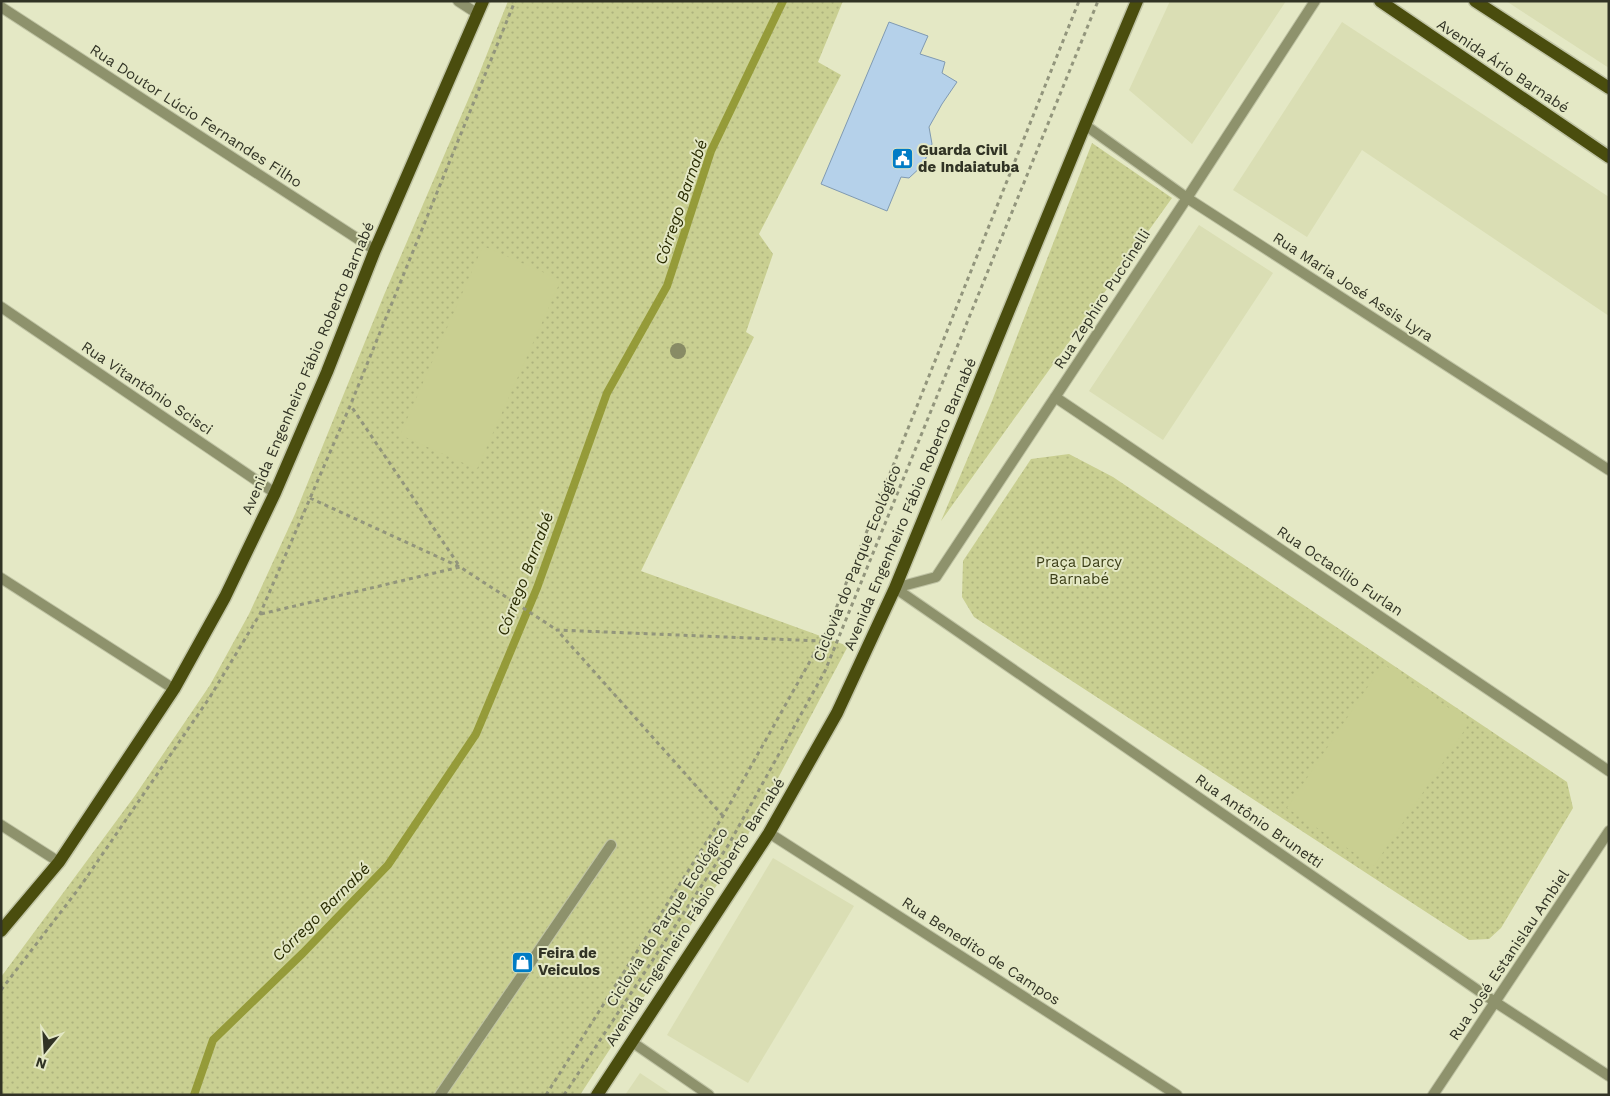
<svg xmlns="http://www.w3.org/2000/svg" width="1610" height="1096" viewBox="0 0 1610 1096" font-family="'Work Sans',sans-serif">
  <defs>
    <pattern id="park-dots" width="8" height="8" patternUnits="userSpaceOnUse" patternTransform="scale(1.25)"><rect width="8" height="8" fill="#c9cf91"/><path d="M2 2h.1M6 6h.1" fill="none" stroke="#adb27d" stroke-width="1.8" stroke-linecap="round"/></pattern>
  </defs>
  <rect width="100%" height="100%" fill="#e4e8c5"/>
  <path fill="#dadeb4" d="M1170 1H1286L1192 144 1129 90Z
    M1506 1H1609V68Z
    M1342 22 1609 197V316L1362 150 1307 237 1233 190Z
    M1199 225 1273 273 1163 440 1089 391Z
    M773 858 854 906 748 1083 667 1035Z
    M640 1073 673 1095H625Z"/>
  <path fill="url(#park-dots)" d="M508 1H843L818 62 841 75 759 234 773 254 746 332 754 337 641 571 848 646 741 848 580 1095H1V977L134 797 210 685 249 614 295 514 384 295 477 79Z
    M1092 143 1172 198 941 521 992 401Z
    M1069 454 1113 477 1567 782 1573 808 1501 928 1489 939 1469 940 974 617 962 597 963 561 1031 459Z"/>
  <path fill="#c9cf91" d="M483 246 561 280 477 469 400 435Z
    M1383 664 1470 722 1374 866 1287 808Z"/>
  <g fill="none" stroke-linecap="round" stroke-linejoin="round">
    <path stroke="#959b39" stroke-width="8" d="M194 1095 213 1040 303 953 388 865 476 734 537 588 607 393 667 286 711 151 783 1"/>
  </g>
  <path fill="#b5d1ea" stroke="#809ab2" d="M889 22 928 36 920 54 945 62 942 73 957 82 942 104 929 127 932 144 923 165 909 178 901 177 887 211 821 184Z"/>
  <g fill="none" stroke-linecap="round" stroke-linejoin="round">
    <defs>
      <path id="service" d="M440 1095 611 845"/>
      <path id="minor" d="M458 1 478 14
        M1 7 375 250
        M1085 125 1187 198 1609 470
        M1 307 275 493
        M1055 397 1609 771
        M1 578 174 689
        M895 588 1495 1002 1609 1076
        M895 588 936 577 1187 198 1315 1
        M1 825 59 862
        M769 833 1177 1095
        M632 1042 709 1095
        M1433 1095 1609 831"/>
      <path id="primary" d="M1380 1 1609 157
        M1475 1 1609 88
        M1 931 59 862 174 689 225 597 275 493 327 372 375 250 483 1
        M597 1095 769 833 837 713 895 588 1085 125 1137 1"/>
    </defs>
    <use href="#service" stroke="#c0c4a5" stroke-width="12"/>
    <use href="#minor" stroke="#c0c4a5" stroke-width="12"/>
    <use href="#primary" stroke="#c0c4a5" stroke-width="15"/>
    <path stroke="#92957c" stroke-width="3" stroke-dasharray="4 4" stroke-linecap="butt" d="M310 498 460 567 557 630
      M261 614 460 567 351 406
      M723 816 557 630 822 641
      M1 990 80 887 210 697 260 614 350 406 515 1
      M546 1095 723 816 827 631 1079 1
      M564 1095 729 844 825 671 1098 1"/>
    <use href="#service" stroke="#8e926c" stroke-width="10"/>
    <use href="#minor" stroke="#8e926c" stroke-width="10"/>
    <use href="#primary" stroke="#4a4d0e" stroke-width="12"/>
  </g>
  <circle fill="#888b65" cx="678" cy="351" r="8"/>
  <defs>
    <symbol id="civic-square" viewBox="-11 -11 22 22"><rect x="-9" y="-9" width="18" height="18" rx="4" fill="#017cc5" stroke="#e4e8c5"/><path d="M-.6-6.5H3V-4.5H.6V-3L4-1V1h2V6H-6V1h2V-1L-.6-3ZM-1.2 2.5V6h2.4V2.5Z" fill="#fff"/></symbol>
    <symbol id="shop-square" viewBox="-11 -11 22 22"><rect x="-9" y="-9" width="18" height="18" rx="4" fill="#017cc5" stroke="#e4e8c5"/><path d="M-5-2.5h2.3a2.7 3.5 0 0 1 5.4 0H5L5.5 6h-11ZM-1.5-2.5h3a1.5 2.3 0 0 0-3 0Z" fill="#fff"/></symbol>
  </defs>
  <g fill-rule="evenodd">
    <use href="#civic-square" x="890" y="146" width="25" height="25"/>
    <use href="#shop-square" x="510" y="950" width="25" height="25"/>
  </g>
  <g text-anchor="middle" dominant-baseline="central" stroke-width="4" stroke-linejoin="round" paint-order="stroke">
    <g font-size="15" fill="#313325" stroke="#e4e8c5">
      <text transform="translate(1503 66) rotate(34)">Avenida Ário Barnabé</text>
      <text transform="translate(196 116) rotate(33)">Rua Doutor Lúcio Fernandes Filho</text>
      <text transform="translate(1353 287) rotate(33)">Rua Maria José Assis Lyra</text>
      <text transform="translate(1102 299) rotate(-57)">Rua Zephiro Puccinelli</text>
      <text transform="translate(308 368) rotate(-67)">Avenida Engenheiro Fábio Roberto Barnabé</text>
      <text transform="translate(147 388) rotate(34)">Rua Vitantônio Scisci</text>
      <text transform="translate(910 504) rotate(-67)">Avenida Engenheiro Fábio Roberto Barnabé</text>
      <text transform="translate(857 563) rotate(-68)">Ciclovia do Parque Ecológico</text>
      <text transform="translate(1340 571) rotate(34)">Rua Octacílio Furlan</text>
      <text transform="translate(1259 821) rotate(35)">Rua Antônio Brunetti</text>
      <text transform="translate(695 912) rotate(-57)">Avenida Engenheiro Fábio Roberto Barnabé</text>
      <text transform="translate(667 917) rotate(-57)">Ciclovia do Parque Ecológico</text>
      <text transform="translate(981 951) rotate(33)">Rua Benedito de Campos</text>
      <text transform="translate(1509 955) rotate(-56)">Rua José Estanislau Ambiel</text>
    </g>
    <g font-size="15" font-weight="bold" fill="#313325" stroke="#e4e8c5" text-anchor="start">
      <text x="918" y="150">Guarda Civil<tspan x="918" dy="17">de Indaiatuba</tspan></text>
      <text x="538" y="953">Feira de<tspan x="538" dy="17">Veiculos</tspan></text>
    </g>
    <g font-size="15" fill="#3c3f17" stroke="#e4e8c5">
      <text x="1079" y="562">Praça Darcy<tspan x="1079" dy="17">Barnabé</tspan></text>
    </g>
    <g font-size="16" font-style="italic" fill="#2a2c02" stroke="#e4e8c5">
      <text transform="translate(681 202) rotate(-71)">Córrego Barnabé</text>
      <text transform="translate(525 574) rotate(-69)">Córrego Barnabé</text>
      <text transform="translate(321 912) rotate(-45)">Córrego Barnabé</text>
    </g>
  </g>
  <rect width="1610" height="1096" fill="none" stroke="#313325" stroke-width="5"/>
  <g transform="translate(45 1051) rotate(198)" stroke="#e4e8c5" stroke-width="4" paint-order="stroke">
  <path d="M0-4L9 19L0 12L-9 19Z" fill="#313325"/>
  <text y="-8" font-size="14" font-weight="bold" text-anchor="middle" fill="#313325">N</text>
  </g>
</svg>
